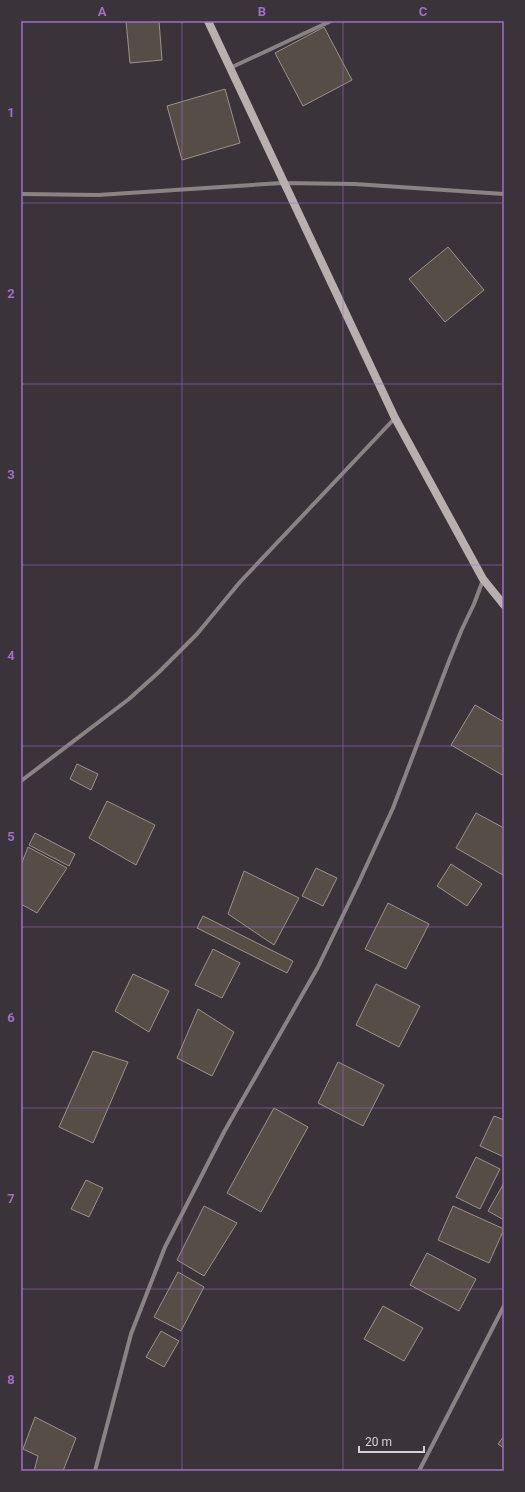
<svg xmlns="http://www.w3.org/2000/svg" width="525" height="1492" viewBox="0 0 525 1492" font-family="Roboto,sans-serif">
  <rect width="100%" height="100%" fill="#3b333a"/>
  <path fill="#564d47" stroke="#9b928a" d="M126 21H159L162 60 130 63Z
    M324 27 352 80 303 106 275 53Z
    M225 89 240 143 182 160 167 106Z
    M448 247 484 290 445 322 409 279Z
    M475 705 504 722V776L451 745Z
    M77 764 98 774 91 790 70 779Z
    M107 801 155 825 136 865 89 838Z
    M476 813 504 828 503 875 456 848Z
    M35 833 75 854 69 866 29 845Z
    M28 847 67 868 37 913 21 904V865Z
    M451 864 482 884 467 906 437 886Z
    M316 868 337 878 323 906 302 896Z
    M244 871 299 898 274 945 228 914Z
    M388 903 429 924 406 969 365 949Z
    M203 916 293 961 287 973 197 928Z
    M213 949 240 963 222 998 195 985Z
    M133 974 169 991 149 1032 115 1011Z
    M376 984 420 1006 399 1047 356 1025Z
    M198 1009 234 1032 212 1076 177 1058Z
    M93 1051 128 1062 93 1143 59 1127Z
    M338 1062 384 1085 363 1126 318 1103Z
    M274 1108 308 1127 261 1212 227 1193Z
    M494 1116 504 1120V1157L480 1146Z
    M476 1157 500 1169 480 1209 456 1197Z
    M86 1180 103 1188 89 1217 71 1209Z
    M504 1183V1220L488 1211Z
    M204 1206 237 1223 204 1276 177 1260Z
    M453 1206 504 1229 489 1263 438 1240Z
    M427 1253 476 1279 459 1311 410 1285Z
    M178 1272 204 1287 181 1331 154 1317Z
    M383 1306 423 1328 404 1361 364 1339Z
    M161 1331 179 1341 164 1367 146 1357Z
    M35 1417 76 1438 63 1471H34L38 1456 23 1449Z
    M504 1436V1448L498 1444Z"/>
  <g fill="none" stroke-linecap="round" stroke-linejoin="round">
    <path stroke="#898384" stroke-width="4" d="M230 68 331 21
      M21 194 98 195 282 183 355 184 504 194
      M21 781 129 699 159 672 197 634 240 582 395 418
      M95 1471 131 1334 165 1247 224 1132 318 967 359 882 393 808 449 661 462 629 474 604 483 580
      M419 1471 504 1306"/>
    <path stroke="#b8afaf" stroke-width="8" d="M208 21 395 418 483 579 504 605"/>
  </g>
  <path fill="none" stroke="#9f6ec7" stroke-width="1" stroke-opacity="0.55" d="M182 21V1471M343 21V1471M21 203H504M21 384H504M21 565H504M21 746H504M21 927H504M21 1108H504M21 1289H504"/>
  <rect width="525" height="1492" fill="none" stroke="#3b333a" stroke-width="44"/>
  <path d="M359 1446v6h65v-6" fill="none" stroke="#d5d0d4" stroke-width="2"/>
  <text x="365" y="1446" font-size="12" fill="#d5d0d4" stroke="#3b333a" stroke-width="3" paint-order="stroke">20 m</text>
  <rect x="22" y="22" width="481" height="1448" fill="none" stroke="#9f6ec7" stroke-width="1.5"/>
  <g font-size="13" text-anchor="middle" font-weight="bold" fill="#9f6ec7">
    <text x="102" y="16">A</text>
    <text x="262" y="16">B</text>
    <text x="423" y="16">C</text>
    <text x="11" y="117">1</text>
    <text x="11" y="298">2</text>
    <text x="11" y="479">3</text>
    <text x="11" y="660">4</text>
    <text x="11" y="841">5</text>
    <text x="11" y="1022">6</text>
    <text x="11" y="1203">7</text>
    <text x="11" y="1384">8</text>
  </g>
</svg>
